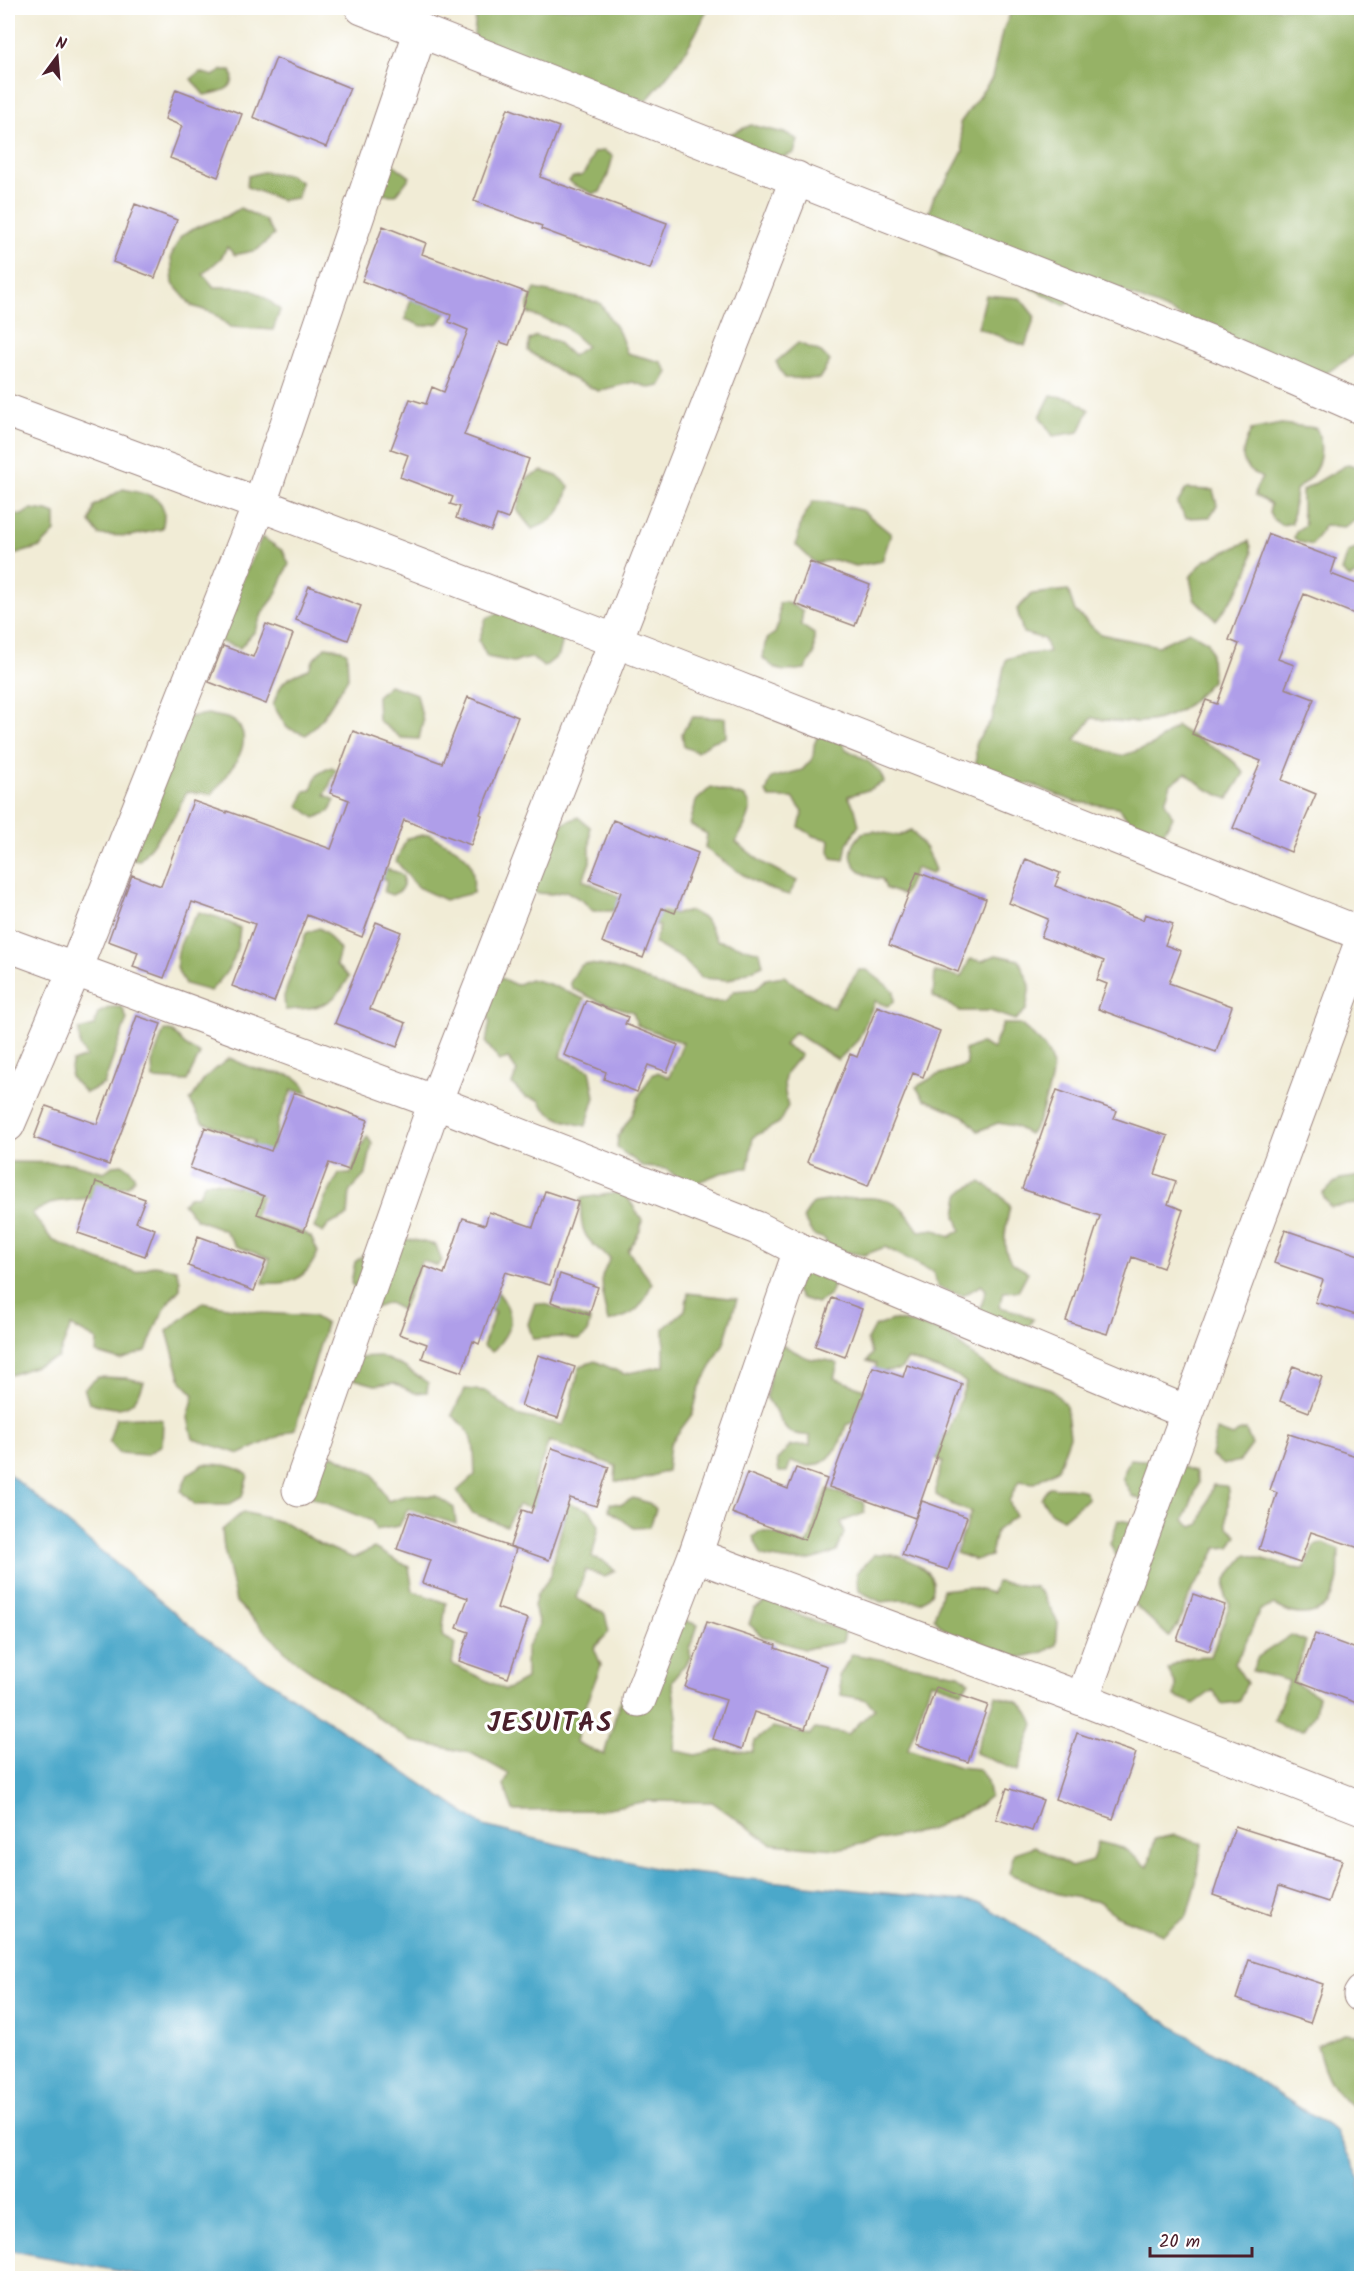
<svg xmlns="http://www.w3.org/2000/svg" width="1369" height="2286" viewBox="0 0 1369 2286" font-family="Kalam,sans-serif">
  <rect width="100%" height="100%" fill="#fff"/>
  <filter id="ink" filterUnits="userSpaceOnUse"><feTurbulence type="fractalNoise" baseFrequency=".0167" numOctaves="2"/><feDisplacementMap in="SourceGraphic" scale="12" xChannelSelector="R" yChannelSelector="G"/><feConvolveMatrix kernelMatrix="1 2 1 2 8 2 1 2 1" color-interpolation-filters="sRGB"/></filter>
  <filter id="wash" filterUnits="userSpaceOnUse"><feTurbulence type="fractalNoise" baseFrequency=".008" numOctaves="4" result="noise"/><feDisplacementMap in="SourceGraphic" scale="24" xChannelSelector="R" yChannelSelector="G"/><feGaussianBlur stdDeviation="1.35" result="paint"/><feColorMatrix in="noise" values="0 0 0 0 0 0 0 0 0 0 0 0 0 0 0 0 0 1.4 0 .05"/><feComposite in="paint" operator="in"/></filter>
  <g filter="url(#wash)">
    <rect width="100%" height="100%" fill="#f1ecd6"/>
    <path fill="#96b266" stroke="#706848" stroke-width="1.5" d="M477 8H708C690 49 675 68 646 101L479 55 474 33Z
      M1013 8H1361V334L1354 355 1322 376 1103 283 1064 305 1002 273 940 254 925 224 934 196 947 181 963 151 960 123 992 78 1002 32Z
      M223 70H231C239 90 219 92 204 95L191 79 200 72 213 76Z
      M751 125 788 134 798 140 794 153 778 159 731 150 730 134Z
      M604 151 613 156 608 175 600 192 593 194C585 188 575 188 569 181L573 177 581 176 587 170 594 152Z
      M393 164 410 177 396 195 373 194 374 167Z
      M263 172 289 175 301 182 297 198 281 200 247 187 248 176Z
      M240 208 265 220 274 235 257 250 235 255 227 247 221 258 203 274 214 287C248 287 254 286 280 310L273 330 230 327 213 313 192 306 173 284 171 256 181 236 197 227 227 216Z
      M535 289 600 303 619 332 627 353 661 362 668 372 660 386 650 388 633 382 598 391 565 375 528 351 529 340 536 336 556 341 572 356 586 346 565 327 528 313V303Z
      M413 291 453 304 439 323 422 326 405 319Z
      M986 295 1020 298 1035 317 1025 346 978 328Z
      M798 343 821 352 830 361 819 379 785 378 776 362Z
      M1051 395 1073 399 1089 410 1079 432 1053 436 1040 417Z
      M1281 424 1316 428C1323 441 1322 460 1314 472 1310 479 1301 485 1296 490L1292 523 1282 525 1272 518 1269 513 1271 504 1255 496 1256 488 1262 478C1237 465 1240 453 1251 430Z
      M1348 464 1361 468V523L1354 521 1344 527 1325 525 1312 545 1300 542 1294 538 1296 531 1305 525 1302 512V491Z
      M542 471 557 476 569 486C564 510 556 521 532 529L517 510 527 478Z
      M123 489C149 495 171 495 162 529L131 536 99 535 90 522 94 506Z
      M1186 489 1213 490 1217 505 1210 517 1186 518 1177 504Z
      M813 501 829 502 863 511 891 534 882 561 856 566 835 560 815 563 796 545 801 522Z
      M31 509 47 511 55 514V532L40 547 13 555 8 561V513L22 515Z
      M262 537 283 551 289 564 274 598 263 612 255 631 240 648 215 640Z
      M1249 541C1261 565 1231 601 1216 620L1194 599 1190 577 1204 561Z
      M1361 547V575L1358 573 1350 578 1342 571 1348 552Z
      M1068 590 1075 611 1100 634 1158 646 1189 631 1208 642 1211 652 1212 681C1203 690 1192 703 1181 710 1152 727 1123 723 1092 718L1075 740 1122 756 1153 745 1177 726C1200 744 1227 749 1244 773L1228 799 1206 789 1186 773 1171 784 1165 802 1173 817 1162 835 1133 826 1118 807 1075 802 1031 784 1015 786 976 767V742L992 719 1006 659 1020 655 1049 652 1044 639 1023 633 1017 609 1032 594Z
      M786 602 803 611 801 625 814 634V654L805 669C784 672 779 674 763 658L765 644 768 638 775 633 779 622V603Z
      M502 612 554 619 563 639 559 655 544 667 532 658 513 662 487 657 479 641 486 618Z
      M325 647 341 649 347 653 348 678 322 719 306 735 287 728 273 705C281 680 284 679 309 669L314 659Z
      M389 685 417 694 423 721 419 739 401 738 378 720 377 696Z
      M208 714C215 716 226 717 232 720 262 738 225 778 212 794L187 792 174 817 140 860 115 858 183 718Z
      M692 717 725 718 726 737 711 742 697 752 684 747 682 733Z
      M818 735 839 736 846 749 869 762 880 772 884 782 868 790 848 796 855 809 859 825 847 844 844 860 832 858 829 851 830 840 814 836 799 827 803 812 793 798H770L766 793 771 778 802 770 813 758 814 745Z
      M332 767 336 770 325 795 335 800 329 812 315 818 299 806 305 791 312 790C314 775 319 772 332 767Z
      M711 787 745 797C758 809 742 829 736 842L763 863 797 881 789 895C755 887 732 867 705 848L707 834 690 825 696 801Z
      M578 817 590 827V862L583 880 616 895 623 903 612 911H593L583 901 566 891 552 894 536 893 532 882 542 833Z
      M911 830 926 849 935 870 931 874 916 868 904 895 886 889 882 879C865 878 844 864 854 844 856 840 860 836 862 833L874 831 899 836Z
      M429 834C460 852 477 853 473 893L445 900 417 887 396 861 407 838Z
      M378 867 397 872 403 876V885L400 891 392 895 384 892 387 880 362 868Z
      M641 903C659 911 671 917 691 911L705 919 717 940 760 952 763 965 729 980 701 978 682 958 669 952 654 943 660 926 632 918Z
      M199 912 220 918 240 928C237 959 231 970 210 991L185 984C183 979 177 972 177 966 175 947 188 927 199 912Z
      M319 928 326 932 340 950 336 965 349 977C333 1008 317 1008 285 1010L284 996 306 933Z
      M996 955 1019 960 1030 985 1026 1010 1015 1020 990 1011H960L933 996 935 972 961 977 970 959 982 961Z
      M584 964C629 965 660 991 701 1000 709 1002 717 1001 725 1001L734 991 756 989 766 979 784 976 797 986 833 1008 859 970H867L894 991V1002L887 1006 875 1001 858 1040 838 1060 794 1032 784 1045 801 1055C782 1075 781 1079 788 1106L779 1123 753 1137 748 1168C725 1168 709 1179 687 1186L667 1169 644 1167 617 1148 618 1136 632 1115 640 1094 652 1075 658 1072 669 1077 683 1043 637 1025 633 1012 598 1001 573 989 570 983 579 967Z
      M494 975 516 985 530 979 549 984 584 999 560 1057 590 1070 595 1097 586 1126C567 1122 548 1118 539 1100L525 1097 512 1084 517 1071 508 1058 500 1061 486 1043 490 1020 470 1000Z
      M111 1007H122L127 1019 104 1084 86 1093 70 1077 72 1062 86 1057 80 1046 79 1030 94 1026 98 1013Z
      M1003 1024H1020C1051 1051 1060 1058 1045 1101 1041 1113 1039 1125 1029 1134L1014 1126 998 1123 978 1131 964 1116 924 1099 916 1087 935 1076 967 1065 965 1050 981 1043 993 1049Z
      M164 1030 173 1032 185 1045 200 1054 187 1081 153 1079 152 1063Z
      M229 1058C239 1062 250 1068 260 1070 282 1076 297 1069 308 1093L292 1090 279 1119 273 1145 278 1148 254 1217 304 1233 311 1237 318 1252C306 1280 292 1285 263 1283L270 1259 236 1246 224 1230 196 1219 183 1203 189 1197 199 1195 205 1182H216L237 1187 254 1141 202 1122 190 1101 205 1078Z
      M367 1136 372 1144 366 1174 350 1191 348 1216 328 1225 323 1233 314 1228 324 1201 339 1174H351L357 1155Z
      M8 1162 71 1163 104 1172 114 1165 122 1164 130 1169 135 1178 128 1186 114 1188 107 1196 54 1202 32 1213 52 1240 98 1260 136 1272 154 1265 176 1269 180 1280V1289L170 1300 158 1321 146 1351 120 1360 96 1353 97 1340 71 1326 58 1358 11 1375 8 1372Z
      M1361 1176V1206L1356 1204 1330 1207 1322 1194 1340 1179Z
      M981 1182 999 1194 1010 1206C1007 1222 999 1249 1012 1262 1016 1266 1023 1269 1028 1272L1018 1291 1003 1292 999 1307 1015 1311 1033 1319 1025 1333 979 1313 986 1290 981 1285 963 1296 938 1287 933 1272 885 1247 864 1255 828 1249 825 1239 813 1235 803 1218 813 1203C836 1200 877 1192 898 1205 906 1210 913 1223 919 1231L935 1229 950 1237 961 1230 956 1216 959 1195 967 1188Z
      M624 1192 642 1220 640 1231 628 1251 652 1283C639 1312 638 1313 608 1322L603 1299 602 1276 610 1258C584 1240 579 1231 581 1198Z
      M389 1239 414 1240 436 1245 442 1261 437 1266 422 1260 402 1310 389 1303 375 1308 367 1304 351 1283 355 1262 380 1242Z
      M795 1266 828 1274 833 1286 829 1296 817 1303 801 1298 791 1285Z
      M497 1291C518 1316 512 1331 492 1352L483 1346 495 1312 472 1305Z
      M688 1293 737 1299 724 1343 699 1389 693 1413 670 1444 667 1471 634 1482 615 1481 616 1466 549 1441 533 1485 536 1492 590 1510 599 1526 592 1557 603 1561 615 1571 605 1577 586 1570 576 1598 605 1614 609 1632 594 1648 601 1665 583 1712 576 1742 604 1755 620 1701 634 1684 675 1617 698 1625 690 1649V1658L672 1681 677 1717 674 1750 695 1755 721 1750 752 1752 755 1741 773 1727 810 1735 815 1729 848 1734 875 1708 864 1699 841 1695 839 1676 852 1654 959 1674 969 1681 962 1692 931 1682 908 1749 959 1767 979 1769 987 1782 990 1796 978 1806 929 1830 837 1849 772 1844 712 1802 648 1801 598 1810 513 1811 504 1785 509 1774 471 1753 411 1741 292 1658 236 1602 224 1549 222 1530 243 1512 286 1523 320 1544 353 1558 374 1548 409 1567 413 1591 446 1603 442 1636 455 1643 452 1664 506 1690 526 1679V1649L539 1625 534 1606 537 1594 551 1576 552 1565 565 1516 518 1505 506 1526 472 1513 457 1491 475 1475C473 1442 478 1437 452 1415L465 1389 486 1391 516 1415 563 1425C572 1407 574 1386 580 1366L595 1361 624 1374 664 1366V1328L685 1310Z
      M202 1303 263 1313 313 1316 326 1324 295 1429 240 1454 193 1439 188 1418 194 1395 181 1381 167 1331Z
      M535 1303 548 1305 590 1320 587 1334 579 1340 560 1337 533 1339 528 1324Z
      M892 1320 916 1324 944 1333 993 1371 1051 1389 1066 1405 1070 1436 1058 1469 1034 1483 1019 1481 1009 1501 1015 1516 996 1531 991 1556 975 1560 956 1553 971 1512 953 1505 936 1495V1483L943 1462 926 1452 938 1438 948 1434 966 1383 957 1376 908 1359 900 1370 876 1371V1364L867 1361 872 1354 867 1340 874 1327Z
      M776 1343C788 1346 797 1354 808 1358 819 1361 826 1357 838 1364L834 1378 870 1391 853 1422 846 1425C842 1442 831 1465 810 1466 804 1466 797 1463 791 1461L787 1472H779L777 1460 790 1446 810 1445V1436C804 1435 796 1435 790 1432 785 1430 772 1405 766 1397Z
      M380 1356 404 1367 428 1383 427 1392 415 1393 394 1383 375 1385 343 1376 355 1357Z
      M98 1377 127 1378 144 1382C133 1414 116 1411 89 1402L84 1389Z
      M142 1417 163 1420 162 1445 146 1455 119 1453 109 1441 116 1418Z
      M1217 1430 1233 1436 1238 1432 1246 1430 1252 1445 1240 1461 1223 1465 1211 1455Z
      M333 1455 373 1474 388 1501 407 1495 436 1496 454 1508 456 1524 408 1509 399 1526 376 1530 372 1521 313 1498 306 1489 310 1471Z
      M1130 1459 1167 1462 1195 1471 1199 1483 1184 1520 1192 1527 1200 1524 1213 1485 1227 1486C1231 1500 1226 1512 1227 1526L1237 1535 1230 1547 1217 1548 1203 1575 1193 1587 1178 1625 1169 1637 1131 1601 1123 1568 1110 1544 1118 1520 1136 1523 1158 1507 1132 1496 1122 1478Z
      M204 1464C221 1465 234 1464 248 1475L242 1497 228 1505H195L181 1491 188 1474Z
      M1049 1487C1061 1489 1074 1487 1085 1491L1088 1498 1063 1519 1050 1512 1041 1498Z
      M828 1489 863 1502 865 1513 841 1522 844 1533 837 1551C804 1565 796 1563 762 1556L753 1537 759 1532H769L806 1545 810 1539 818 1511Z
      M633 1498 649 1503 656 1509 650 1527 634 1528 609 1510 610 1503 622 1504Z
      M1324 1543 1339 1550C1338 1559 1339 1569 1338 1578 1331 1614 1305 1623 1275 1605L1260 1610 1244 1647 1234 1663 1247 1683 1238 1702 1222 1704 1213 1690 1194 1704 1175 1696 1176 1685 1168 1669C1184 1656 1192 1657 1211 1656L1230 1604 1225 1597 1226 1579 1247 1554 1293 1568 1304 1569 1314 1546Z
      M875 1554C881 1554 887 1554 893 1555 908 1557 942 1574 931 1593 929 1596 924 1600 921 1602L901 1600 881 1602 859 1591 857 1573Z
      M996 1582 1035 1587 1042 1594 1058 1623 1056 1645 1044 1652 1018 1658 949 1634 934 1618 942 1590 968 1587 992 1593Z
      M769 1600 805 1618 845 1631 843 1642 804 1649 762 1636 749 1624 754 1609Z
      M1291 1635 1306 1641 1294 1682 1318 1696 1315 1713 1304 1730 1283 1727 1274 1720 1289 1681 1252 1671 1258 1657Z
      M996 1696C1018 1700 1025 1702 1034 1724L1018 1771 975 1753Z
      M1175 1835 1202 1844 1196 1882 1187 1916 1163 1934 1115 1915 1100 1902 1058 1894 1009 1873 1014 1853 1035 1846 1071 1867 1092 1861 1098 1842 1123 1848 1148 1867 1155 1839Z
      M1345 2033 1361 2035V2111C1333 2097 1324 2074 1317 2045Z"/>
    <path fill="#4ba8ca" stroke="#4a647a" stroke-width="1.5" d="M8 1473 201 1635 484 1826 662 1870 981 1903 1336 2131 1361 2181V2278H155L8 2250Z"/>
    <g id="blocks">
      <path fill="#af9ee9" d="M276 58 350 88 326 147 253 117Z
        M176 89 242 114 218 177 170 158 182 126 165 119Z
        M508 108 559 127 540 177 667 223 650 269 541 229 542 226 474 201Z
        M135 204 177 220 155 278 113 262Z
        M383 226 426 243 422 254 528 293 509 345 500 342 464 435 529 459 508 519 497 515 491 531 456 518 460 507 450 504 453 497 400 477 408 455 391 449 410 399 426 404 432 387 444 392 468 330 449 322 451 315 362 281Z
        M1269 534 1336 559 1331 574 1362 586V617L1304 594 1278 659 1294 665 1285 688 1314 699 1282 780 1316 794 1291 852 1233 828 1261 761 1192 734 1206 700 1217 704 1239 644 1229 640Z
        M810 562 870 585 855 626 795 604Z
        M309 586 361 606 348 640 296 620Z
        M266 624 293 634 266 704 209 682 223 646 253 657Z
        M468 697 518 717 480 814 482 815 471 845 404 820 362 937 307 915 274 1002 232 986 255 924 192 902 164 978 133 967 138 952 108 941 132 875 161 886 193 801 227 813V811L331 849 349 800 330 793 353 731 442 763Z
        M613 820 698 853 675 913 662 908 643 958 602 942 621 892 590 880Z
        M1026 859 1060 873 1055 886 1143 920 1145 914 1173 924 1165 945 1181 951 1169 983 1232 1006 1216 1052 1098 1009 1107 984 1097 980 1104 961 1041 937 1048 919 1009 903Z
        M917 872 986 899 958 972 889 945Z
        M376 922 401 932 370 1009 406 1023 397 1047 335 1023Z
        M586 1000 628 1017 625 1024 678 1045 667 1072 648 1065 637 1092 604 1079 606 1072 564 1055Z
        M877 1006 940 1031 923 1077 913 1073 868 1186 807 1162 850 1054 857 1057Z
        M137 1016 161 1024 109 1165 34 1138 46 1106 97 1124Z
        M1057 1090 1117 1111 1114 1118 1168 1136 1155 1174 1176 1181 1168 1204 1183 1210 1163 1268 1132 1257 1107 1334 1066 1321 1100 1216 1022 1189Z
        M294 1092 368 1120 349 1170 329 1163 304 1231 257 1214 264 1196 190 1168 205 1127 271 1151Z
        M96 1182 145 1199 136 1222 155 1229 145 1256 78 1233Z
        M545 1191 578 1202 550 1285 505 1272 479 1344 473 1341 462 1372 422 1358 427 1344 399 1334 424 1266 444 1274 463 1218 485 1225 489 1212 533 1227Z
        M1285 1230 1362 1256V1317L1315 1302 1323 1280 1274 1263Z
        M198 1236 266 1261 254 1291 188 1266Z
        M560 1274 598 1287 589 1315 551 1302Z
        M832 1298 862 1309 845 1357 815 1346Z
        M538 1355 575 1367 558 1418 521 1406Z
        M907 1365 962 1384 915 1518 829 1487 873 1367 903 1377Z
        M1293 1366 1322 1377 1309 1412 1280 1401Z
        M1289 1434 1362 1458V1549L1311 1532 1300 1563 1259 1549 1277 1493 1270 1490Z
        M552 1448 609 1467 596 1506 570 1498 549 1560 510 1546 522 1510 531 1513Z
        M796 1468 827 1479 805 1540 732 1513 747 1473 788 1489Z
        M922 1501 967 1517 948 1570 902 1555Z
        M410 1512 516 1549 497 1608 528 1619 508 1678 459 1661 469 1632 457 1628 468 1598 422 1583 430 1560 397 1549Z
        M1193 1594 1225 1605 1209 1651 1177 1640Z
        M707 1622 776 1645 775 1648 827 1666 805 1729 754 1712 742 1749 713 1739 726 1700 685 1687Z
        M1315 1634 1362 1651V1705L1298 1681Z
        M936 1687 988 1705 968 1762 916 1744Z
        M1077 1733 1136 1753 1113 1819 1055 1799Z
        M1007 1788 1043 1800 1032 1831 996 1819Z
        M1235 1826 1342 1860 1328 1902 1279 1886 1270 1915 1213 1895Z
        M1249 1960 1323 1984 1310 2023 1236 1999Z"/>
    </g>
  </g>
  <g filter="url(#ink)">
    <use href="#blocks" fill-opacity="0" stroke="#9e8680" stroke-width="1.5"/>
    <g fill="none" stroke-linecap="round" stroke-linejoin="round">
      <defs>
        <path id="minor" d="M362 8 1223 347 1362 408
          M8 411C462 577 911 757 1362 934
          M8 945 435 1102 757 1228 800 1250 1186 1412
          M8 1125 75 969 260 503 421 30
          M299 1490 435 1102 797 178
          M695 1555 1082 1699 1362 1808
          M1082 1699 1362 940
          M639 1700 695 1555 800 1250
          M1360 1995 1362 1992"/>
      </defs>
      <use href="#minor" stroke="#9e8680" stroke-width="35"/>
      <use href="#minor" stroke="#fff" stroke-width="33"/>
    </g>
  </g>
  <g text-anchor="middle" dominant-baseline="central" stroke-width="6" stroke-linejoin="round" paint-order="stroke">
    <g font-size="27" font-weight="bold" letter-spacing="1.5" fill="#4a1f2b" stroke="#fff">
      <text x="550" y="1723">JESUITAS</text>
    </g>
  </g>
  <rect width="1369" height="2286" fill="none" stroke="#fff" stroke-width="30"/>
  <g transform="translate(57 57) rotate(16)" stroke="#ffffff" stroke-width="4.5" paint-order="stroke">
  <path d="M0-4.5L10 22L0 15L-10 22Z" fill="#4a1f2b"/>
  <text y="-9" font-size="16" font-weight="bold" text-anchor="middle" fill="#4a1f2b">N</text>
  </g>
  <path d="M1150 2247v9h102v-9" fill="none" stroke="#4a1f2b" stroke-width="3"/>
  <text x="1159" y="2247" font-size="18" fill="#4a1f2b" stroke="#ffffff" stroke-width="4.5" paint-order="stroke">20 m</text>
</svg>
